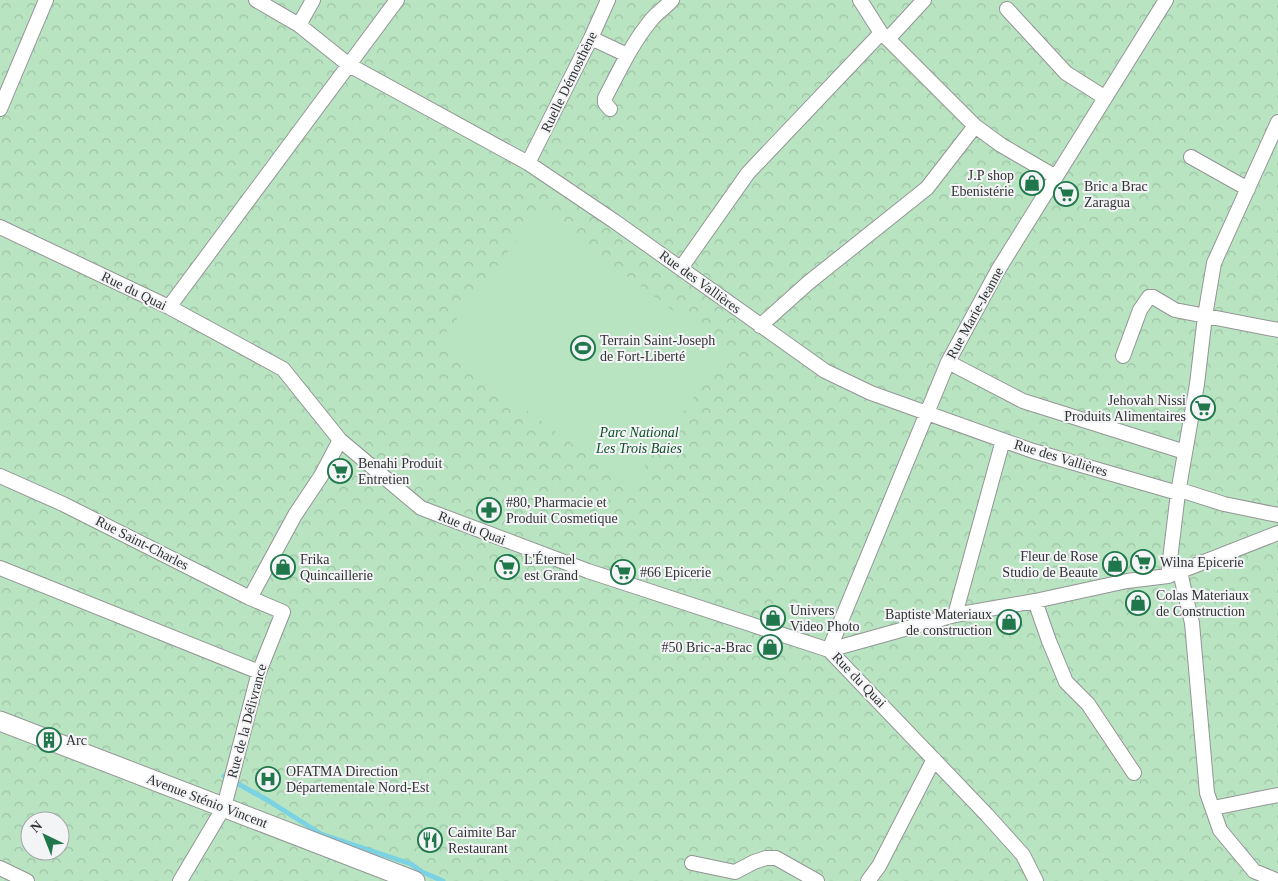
<svg xmlns="http://www.w3.org/2000/svg" width="1278" height="881" viewBox="0 0 1278 881" font-family="'Times New Roman',serif">
  <defs>
    <pattern id="park-crowns" width="20" height="18" patternUnits="userSpaceOnUse" patternTransform="scale(1.25)"><rect width="20" height="18" fill="#b8e4c1"/><path d="M2 6a3 3 0 1 1 6 0M12 15a3 3 0 1 1 6 0" fill="none" stroke="#9fc4a6"/></pattern>
  </defs>
  <rect width="100%" height="100%" fill="#e6e7e9"/>
  <path fill="url(#park-crowns)" fill-rule="evenodd" d="M0 0H1278V881H0ZM30 821H60V851H30Z"/>
  <path fill="#b8e4c1" d="M539 210 727 351 630 487 438 344Z"/>
  <g fill="none" stroke-linecap="round" stroke-linejoin="round">
    <path stroke="#7ad2e3" stroke-width="5" d="M224 776 269 801 321 834 411 864 422 872 443 881"/>
    <defs>
      <path id="minor" d="M256 0 299 25 349 65 528 163 614 221 825 371 871 393 1033 451 1178 493
        M860 0 881 33
        M1007 9 1066 73 1104 97
        M299 25 313 0
        M591 38 627 55
        M888 39 975 126 1001 145 1056 177
        M0 109 46 0
        M610 109 605 103V98C619 71 632 43 652 19 658 12 666 7 672 0
        M1191 157 1248 189
        M528 163 591 38 608 0
        M0 227 169 307 283 369 340 440 421 508 588 571 829 650 987 815 1023 855 1036 881
        M681 268 748 173 881 33 888 39 924 0
        M169 307 397 0
        M760 326 808 283 927 188 975 126
        M1123 356 1140 310 1149 297H1153L1175 310 1278 330
        M948 362 1023 401 1185 452
        M0 476 63 504 250 598 283 612 259 672 224 807 180 881
        M1180 490 1224 504 1278 515
        M0 568 259 672
        M1180 572 1192 623 1207 793 1220 830 1254 871 1278 881
        M1168 576 1178 493 1197 384 1205 316 1214 263 1278 122
        M250 598 295 515 321 476 340 440
        M1035 601 1049 641 1066 682 1088 704 1134 773
        M955 615 1003 440
        M829 650 948 362 998 270 1166 0
        M829 650 955 615 1035 601 1127 581 1168 576 1278 533
        M1213 808 1278 795
        M692 863 735 872 754 862 766 858H776L817 881
        M0 868 27 881
        M868 881 879 866 934 759"/>
      <path id="secondary" d="M0 721 415 881"/>
    </defs>
    <use href="#minor" stroke="#949596" stroke-width="16"/>
    <use href="#secondary" stroke="#949596" stroke-width="21"/>
    <use href="#minor" stroke="#fff" stroke-width="14"/>
    <use href="#secondary" stroke="#fff" stroke-width="19"/>
  </g>
  <defs>
    <symbol id="shop-ring" viewBox="-11 -11 22 22"><circle r="9.5" fill="#f3f4f6" stroke="#20774b" stroke-width="1.5"/><path d="M-5-2.5h2.3a2.7 3.5 0 0 1 5.4 0H5L5.5 6h-11ZM-1.5-2.5h3a1.5 2.3 0 0 0-3 0Z" fill="#20774b"/></symbol>
    <symbol id="supermarket-ring" viewBox="-11 -11 22 22"><circle r="9.5" fill="#f3f4f6" stroke="#20774b" stroke-width="1.5"/><path d="M-6-5.5h2.5l.6 2H6L4.5 2H-2.5L-4.4-4H-6ZM-1.5 3.2a1.3 1.3 0 1 0 .1 0ZM3 3.2a1.3 1.3 0 1 0 .1 0Z" fill="#20774b"/></symbol>
    <symbol id="stadium-ring" viewBox="-11 -11 22 22"><circle r="9.5" fill="#f3f4f6" stroke="#20774b" stroke-width="1.5"/><path d="M0-5a6.5 5 0 1 0 0 10a6.5 5 0 1 0 0-10ZM-3.5-1.8h7v3.6h-7Z" fill="#20774b"/></symbol>
    <symbol id="pharmacy-ring" viewBox="-11 -11 22 22"><circle r="9.5" fill="#f3f4f6" stroke="#20774b" stroke-width="1.5"/><path d="M-2-6h4v4h4v4h-4v4h-4v-4h-4v-4h4Z" fill="#20774b"/></symbol>
    <symbol id="building-ring" viewBox="-11 -11 22 22"><circle r="9.5" fill="#f3f4f6" stroke="#20774b" stroke-width="1.5"/><path d="M-4-6H4V6H1V3H-1V6H-4ZM-2.5-4.3h1.7v1.8h-1.7ZM.8-4.3h1.7v1.8H.8ZM-2.5-1h1.7V.8h-1.7ZM.8-1h1.7V.8H.8Z" fill="#20774b"/></symbol>
    <symbol id="hospital-ring" viewBox="-11 -11 22 22"><circle r="9.5" fill="#f3f4f6" stroke="#20774b" stroke-width="1.5"/><path d="M-5-5h3v3.5h4V-5h3V5h-3V1.5h-4V5h-3Z" fill="#20774b"/></symbol>
    <symbol id="restaurant-ring" viewBox="-11 -11 22 22"><circle r="9.5" fill="#f3f4f6" stroke="#20774b" stroke-width="1.5"/><path d="M-5-6h1v4h1v-4h1v4h1v-4h1v5L-1.5 .5V6h-2V.5L-5-1ZM5-6V6H3V1.5H1.5Q1.5-4 5-6Z" fill="#20774b"/></symbol>
  </defs>
  <g fill-rule="evenodd">
    <use href="#shop-ring" x="1018" y="169" width="28" height="28"/>
    <use href="#supermarket-ring" x="1052" y="180" width="28" height="28"/>
    <use href="#stadium-ring" x="569" y="334" width="28" height="28"/>
    <use href="#supermarket-ring" x="1189" y="394" width="28" height="28"/>
    <use href="#supermarket-ring" x="326" y="457" width="28" height="28"/>
    <use href="#pharmacy-ring" x="475" y="496" width="28" height="28"/>
    <use href="#supermarket-ring" x="1129" y="548" width="28" height="28"/>
    <use href="#shop-ring" x="1101" y="550" width="28" height="28"/>
    <use href="#shop-ring" x="269" y="553" width="28" height="28"/>
    <use href="#supermarket-ring" x="493" y="553" width="28" height="28"/>
    <use href="#supermarket-ring" x="609" y="558" width="28" height="28"/>
    <use href="#shop-ring" x="1124" y="589" width="28" height="28"/>
    <use href="#shop-ring" x="759" y="604" width="28" height="28"/>
    <use href="#shop-ring" x="995" y="608" width="28" height="28"/>
    <use href="#shop-ring" x="756" y="633" width="28" height="28"/>
    <use href="#building-ring" x="35" y="726" width="28" height="28"/>
    <use href="#hospital-ring" x="254" y="765" width="28" height="28"/>
    <use href="#restaurant-ring" x="416" y="826" width="28" height="28"/>
  </g>
  <g text-anchor="middle" dominant-baseline="central" stroke-width="4" stroke-linejoin="round" paint-order="stroke">
    <g font-size="14" fill="#323233" stroke="#f3f4f6">
      <text transform="translate(569 82) rotate(-64)">Ruelle Démosthène</text>
      <text transform="translate(700 282) rotate(36)">Rue des Vallières</text>
      <text transform="translate(134 291) rotate(26)">Rue du Quai</text>
      <text transform="translate(975 313) rotate(-61)">Rue Marie-Jeanne</text>
      <text transform="translate(1061 458) rotate(17)">Rue des Vallières</text>
      <text transform="translate(472 528) rotate(21)">Rue du Quai</text>
      <text transform="translate(142 543) rotate(27)">Rue Saint-Charles</text>
      <text transform="translate(859 680) rotate(46)">Rue du Quai</text>
      <text transform="translate(247 721) rotate(-75)">Rue de la Délivrance</text>
      <text transform="translate(207 801) rotate(21)">Avenue Sténio Vincent</text>
    </g>
    <g font-size="14" fill="#323233" stroke="#f3f4f6" text-anchor="start">
      <text x="1014" y="175" text-anchor="end">J.P shop<tspan x="1014" dy="16">Ebenistérie</tspan></text>
      <text x="1084" y="186">Bric a Brac<tspan x="1084" dy="16">Zaragua</tspan></text>
      <text x="600" y="340">Terrain Saint-Joseph<tspan x="600" dy="16">de Fort-Liberté</tspan></text>
      <text x="1186" y="400" text-anchor="end">Jehovah Nissi<tspan x="1186" dy="16">Produits Alimentaires</tspan></text>
      <text x="358" y="463">Benahi Produit<tspan x="358" dy="16">Entretien</tspan></text>
      <text x="506" y="502">#80, Pharmacie et<tspan x="506" dy="16">Produit Cosmetique</tspan></text>
      <text x="1098" y="556" text-anchor="end">Fleur de Rose<tspan x="1098" dy="16">Studio de Beaute</tspan></text>
      <text x="300" y="559">Frika<tspan x="300" dy="16">Quincaillerie</tspan></text>
      <text x="524" y="559">L'Éternel<tspan x="524" dy="16">est Grand</tspan></text>
      <text x="1160" y="562">Wilna Epicerie</text>
      <text x="640" y="572">#66 Epicerie</text>
      <text x="1156" y="595">Colas Materiaux<tspan x="1156" dy="16">de Construction</tspan></text>
      <text x="790" y="610">Univers<tspan x="790" dy="16">Video Photo</tspan></text>
      <text x="992" y="614" text-anchor="end">Baptiste Materiaux<tspan x="992" dy="16">de construction</tspan></text>
      <text x="752" y="647" text-anchor="end">#50 Bric-a-Brac</text>
      <text x="66" y="740">Arc</text>
      <text x="286" y="771">OFATMA Direction<tspan x="286" dy="16">Départementale Nord-Est</tspan></text>
      <text x="448" y="832">Caimite Bar<tspan x="448" dy="16">Restaurant</tspan></text>
    </g>
    <g font-size="14" font-style="italic" fill="#0d5027" stroke="#f3f4f6">
      <text x="639" y="432">Parc National<tspan x="639" dy="16">Les Trois Baies</tspan></text>
    </g>
  </g>
  <g transform="translate(45 836) rotate(317)"><circle r="24" fill="#f3f4f6" stroke="#a6a6a8"/>
  <path d="M0-4L9 19L0 12L-9 19Z" fill="#20774b"/>
  <text y="-8" font-size="14" font-weight="bold" text-anchor="middle" fill="#323233">N</text>
  </g>
</svg>
